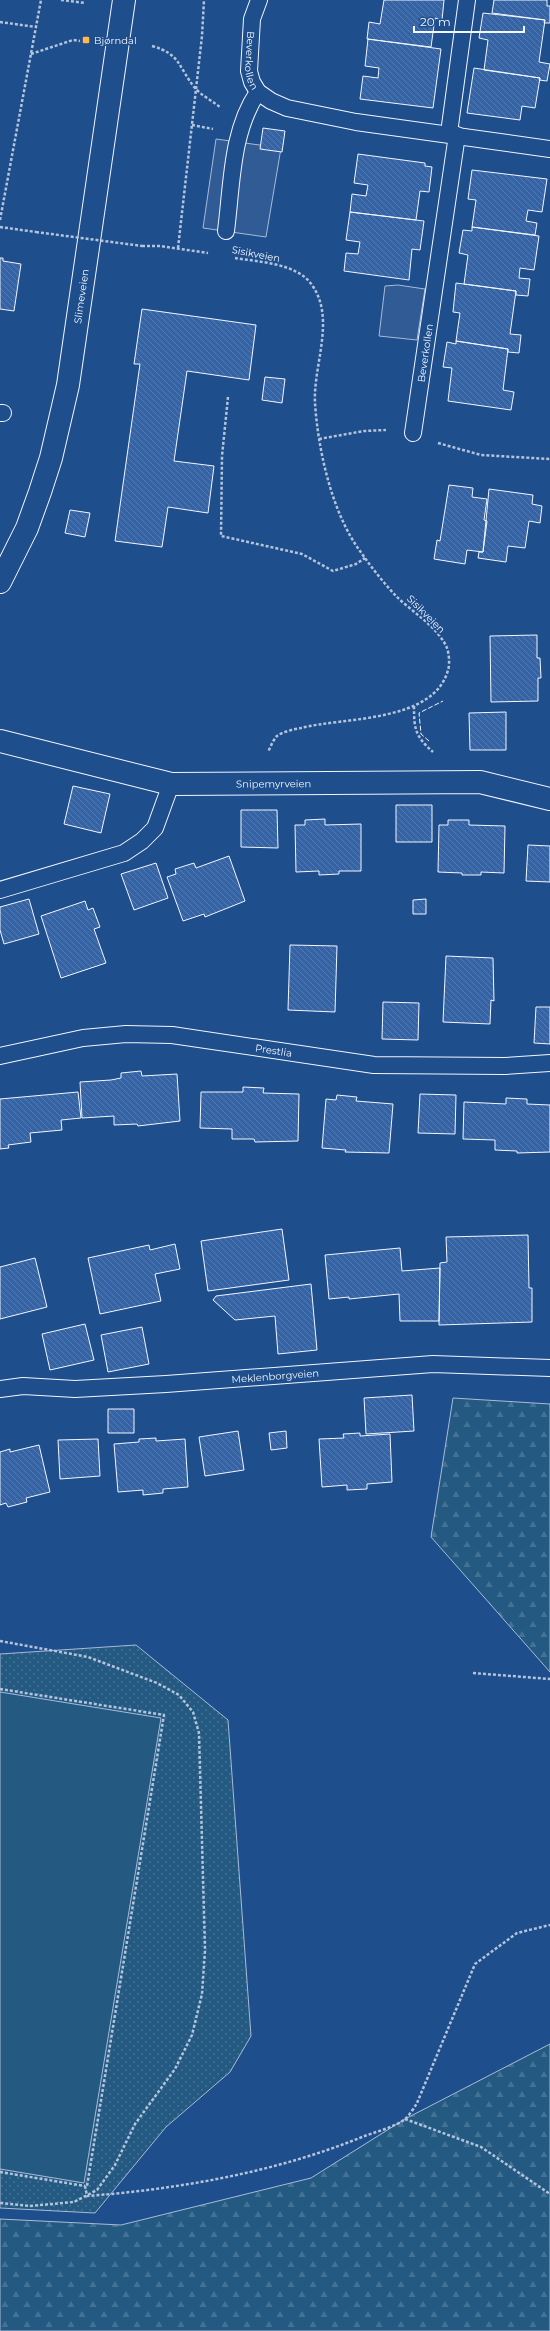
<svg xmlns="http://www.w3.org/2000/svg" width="550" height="2331" viewBox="0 0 550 2331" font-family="Montserrat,sans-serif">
  <defs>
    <pattern id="forest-firs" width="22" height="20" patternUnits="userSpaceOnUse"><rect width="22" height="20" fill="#245a82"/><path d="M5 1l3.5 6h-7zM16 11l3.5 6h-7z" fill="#447295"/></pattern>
    <pattern id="park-dots" width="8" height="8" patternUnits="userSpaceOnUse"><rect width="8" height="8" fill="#245a82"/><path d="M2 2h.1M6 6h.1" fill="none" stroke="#447295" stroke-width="1.8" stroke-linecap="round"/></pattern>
    <pattern id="building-back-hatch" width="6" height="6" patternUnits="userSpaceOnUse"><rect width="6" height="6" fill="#3563a3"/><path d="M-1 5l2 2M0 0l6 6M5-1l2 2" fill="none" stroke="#537ab1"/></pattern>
  </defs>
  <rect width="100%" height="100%" fill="#1f4e8c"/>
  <path fill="url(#forest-firs)" stroke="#a8bbd7" d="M453 1398 550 1404V1672L431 1537Z
    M550 2044V2331H0V2219L121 2225 311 2178 405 2119Z"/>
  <path fill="url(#park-dots)" stroke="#a8bbd7" d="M136 1645 228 1720 251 2036 230 2072 166 2127 95 2213 0 2208V1654Z"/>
  <path fill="#245a82" stroke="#a8bbd7" d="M0 1692 161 1718 84 2183 0 2169Z"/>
  <path fill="#305b95" stroke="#a8bbd7" d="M216 139 281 148 266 237 203 228Z
    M398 285 425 289 417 340 379 336 385 286Z"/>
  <path fill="url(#building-back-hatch)" stroke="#f2f6ff" d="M384 0H444L442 20 435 18 431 47 367 39 369 22 380 24Z
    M494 0H547V6H550V23H544L545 20 492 13Z
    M483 13 545 20 539 62 550 64 547 81 539 80 540 78 484 70 488 40 479 38Z
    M368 39 441 49 433 108 360 99 363 76 378 78 379 68 365 66Z
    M474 68 540 78 535 108 522 106 520 120 467 113Z
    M263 128 285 131 282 152 260 149Z
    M358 154 425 163V166L432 167 429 192 420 191 416 220 350 212 352 194 366 196 368 185 354 183Z
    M472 170 547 179 542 212 528 210 526 221 537 223 535 235 472 227 476 200 468 199Z
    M350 212 424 221 420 250 412 249 409 280 344 271 346 253 358 254 360 242 346 240Z
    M472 227 539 236 534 270 520 268 519 278 530 279 528 296 516 295V291L464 284 468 255 459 253 463 230 472 231Z
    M0 258H3V261L21 264 14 311 0 309Z
    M456 283 516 291 510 334 521 335 519 353 508 352V349L456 341 460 313 453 312Z
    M142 309 256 325 249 380 187 371 174 461 214 466 208 513 168 507 162 547 115 541 140 364H134Z
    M456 341 508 349 503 390 514 392 511 410 448 401 452 368 443 367 447 342 456 344Z
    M265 377 285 379 282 403 262 400Z
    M449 485 473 488 472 497 487 499 484 520 487 521 483 552 467 550 465 564 434 559 437 540 440 541Z
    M489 489 533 495 532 504 542 506 540 523 529 521 525 548 508 546 506 562 478 558 479 552H483Z
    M70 510 90 513 85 537 65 533Z
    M537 635V658H540L541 678H538V701L491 702 490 636Z
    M506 712V750H470L469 713Z
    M73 786 110 794 101 833 64 824Z
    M396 805H432V842H396Z
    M241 810H277L278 848 241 847Z
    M325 819V825L361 824V871H339V874L319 875V871L296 872 295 825H305V820Z
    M448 820H469V825L505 826 504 873 481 872V875H462V873L438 872 439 825H448Z
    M528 845 550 846V882L526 881Z
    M229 856 245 901 205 917 204 914 183 921 167 877 176 874 175 869 194 863 196 868Z
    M156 863 168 898 134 910 121 874Z
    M29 899 39 934 4 944 0 930V907Z
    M426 899V914H413V900Z
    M85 901 88 910 93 908 100 927 94 929 106 963 61 978 41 916Z
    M290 945 337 946 335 1012 288 1010Z
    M446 956 493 958 494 1001 491 1000 490 1024 443 1022Z
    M383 1002 419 1003 418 1040 382 1039Z
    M536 1007H550V1044L534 1043Z
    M141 1071 142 1076 177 1074 180 1121 138 1126 137 1124 114 1125V1116L82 1118 80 1082 111 1080 121 1078V1073Z
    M243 1087 264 1088 263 1093 299 1094 298 1141 255 1142 254 1139H232V1129L200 1128 201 1092H243Z
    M78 1092 81 1118 61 1120 62 1130 30 1133 31 1142 8 1145 9 1148 0 1149V1099Z
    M420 1094 456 1095 455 1134 418 1133Z
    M337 1095 357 1097 356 1101 393 1104 389 1153 345 1152 346 1150 322 1148 326 1099 336 1100Z
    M506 1098 527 1099V1104L550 1105V1152L517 1153V1151L495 1150V1140L463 1139 464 1102 506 1104Z
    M282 1229 289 1280 208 1291 201 1241Z
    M528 1235 529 1288H532V1322L439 1325 440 1263 447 1262 446 1237Z
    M175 1244 180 1269 155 1274 161 1301 100 1314 88 1258 149 1245 150 1250Z
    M400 1248 402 1271 440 1268 439 1321H400L399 1294 349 1299V1297L329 1299 325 1255Z
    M35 1258 47 1307 0 1319V1267Z
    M311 1284 317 1350 278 1354 275 1316 235 1320 213 1300 216 1296Z
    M85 1324 94 1360 50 1370 42 1334Z
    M142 1327 149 1364 108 1372 101 1335Z
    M412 1395 414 1431 366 1434 364 1398Z
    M108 1409H134V1433H108Z
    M238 1431 244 1470 205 1476 199 1437Z
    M286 1431 287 1448 271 1450 269 1433Z
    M360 1433V1436L390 1434 392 1482 367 1484V1489L347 1490V1485L322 1487 319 1439 344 1438 343 1434Z
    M156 1438V1441L185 1439 188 1487 163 1489V1493L143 1495V1490L118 1492 114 1444 139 1442V1439Z
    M98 1439 100 1476 60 1479 58 1440Z
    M39 1445 50 1492 26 1498 27 1502 8 1507 6 1503 0 1505V1452L10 1449V1452Z"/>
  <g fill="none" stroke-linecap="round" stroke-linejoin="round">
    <defs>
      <g id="lane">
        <path id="s1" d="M259 0 252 19 249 71 252 82 258 92 271 101 287 108 356 122 550 149"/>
        <path d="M449 133 467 0"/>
        <path d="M226 231C232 185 231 131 258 92"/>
        <path d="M0 413H3"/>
        <path id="s2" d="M413 433 457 135"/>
        <path d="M0 890 124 853 142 841 155 828 171 784"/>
        <path id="s3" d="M0 1056 83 1038 126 1034 172 1035 374 1065 505 1066 550 1063"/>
        <path id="s4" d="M0 1389 23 1386 75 1389 166 1384 433 1364 550 1368"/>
      </g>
      <g id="street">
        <path id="s5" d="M0 741 171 784 480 782 550 799"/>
      </g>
      <g id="secondary">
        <path id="s6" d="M0 582 27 528 40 492 51 458 68 385 124 0"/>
      </g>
    </defs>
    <use href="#lane" stroke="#f2f6ff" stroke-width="18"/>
    <use href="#street" stroke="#f2f6ff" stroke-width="24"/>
    <use href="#secondary" stroke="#f2f6ff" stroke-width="24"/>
    <path stroke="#b3c4dc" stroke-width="2.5" stroke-dasharray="3 2" stroke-linecap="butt" d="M61 0 85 3
      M0 22 36 27
      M152 46C181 54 178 67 195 88 201 95 212 101 220 107
      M31 54 73 40 80 41
      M192 125 213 129
      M0 220 41 0
      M0 227 36 232
      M142 246H160L208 253
      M178 248 202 36 204 0
      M235 258C259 262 297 263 312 285 336 319 313 365 315 403 318 450 332 513 360 551 371 567 383 582 396 596 412 612 438 627 447 648 449 653 450 665 448 670 434 723 343 717 301 728 294 729 282 732 277 736 273 740 270 748 268 752
      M228 397 222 456 221 536 302 554 333 571 356 564 365 558
      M319 439 364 431 386 430
      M438 443 481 455 550 459
      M414 706C414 729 415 736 433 752
      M0 1641 88 1657 157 1683 179 1695 193 1712 199 1733 205 1950 202 1994 192 2035 175 2069 135 2124 115 2165 97 2190 74 2202 30 2206 0 2203
      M473 1673 550 1679
      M0 1689 164 1715 87 2186H85L87 2196C180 2189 276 2172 362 2137 375 2132 392 2128 404 2120 409 2116 414 2108 417 2103L475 1964 517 1933 550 1925
      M405 2119 481 2147 550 2194
      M0 2172 85 2186"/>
    <use href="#lane" stroke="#1f4e8c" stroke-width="16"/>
    <use href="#street" stroke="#1f4e8c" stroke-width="22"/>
    <use href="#secondary" stroke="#1f4e8c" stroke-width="22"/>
    <path stroke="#b3c4dc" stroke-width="2.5" stroke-dasharray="3 2" stroke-linecap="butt" d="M36 232 142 246"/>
    <path stroke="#f2f6ff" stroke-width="1" stroke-dasharray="5 2" stroke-linecap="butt" d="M429 741 421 734 419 713 443 701"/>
  </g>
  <rect fill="#ffb74d" stroke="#1f4e8c" stroke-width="1.5" x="82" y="36" width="8" height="8" rx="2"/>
  <g text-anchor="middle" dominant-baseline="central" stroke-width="3" stroke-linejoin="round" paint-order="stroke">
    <g font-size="10" fill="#f2f6ff" stroke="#1f4e8c" text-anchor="start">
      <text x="94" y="40">Bjørndal</text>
    </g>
    <g font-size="10" fill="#f2f6ff" stroke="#1f4e8c">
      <text stroke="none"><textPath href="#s1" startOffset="62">Beverkollen</textPath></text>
      <text transform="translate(256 254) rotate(11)">Sisikveien</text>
      <text stroke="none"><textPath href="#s6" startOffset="299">Slimeveien</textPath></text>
      <text stroke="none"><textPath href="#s2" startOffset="81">Beverkollen</textPath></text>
      <text transform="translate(426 614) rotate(45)">Sisikveien</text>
      <text stroke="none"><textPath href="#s5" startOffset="279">Snipemyrveien</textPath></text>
      <text stroke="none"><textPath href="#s3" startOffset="277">Prestlia</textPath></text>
      <text stroke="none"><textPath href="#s4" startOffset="276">Meklenborgveien</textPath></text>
    </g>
  </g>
  <path d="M414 26v6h110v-6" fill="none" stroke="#f2f6ff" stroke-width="2"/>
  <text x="420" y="26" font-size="12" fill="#f2f6ff" stroke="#1f4e8c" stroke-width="3" paint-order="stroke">20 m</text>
</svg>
